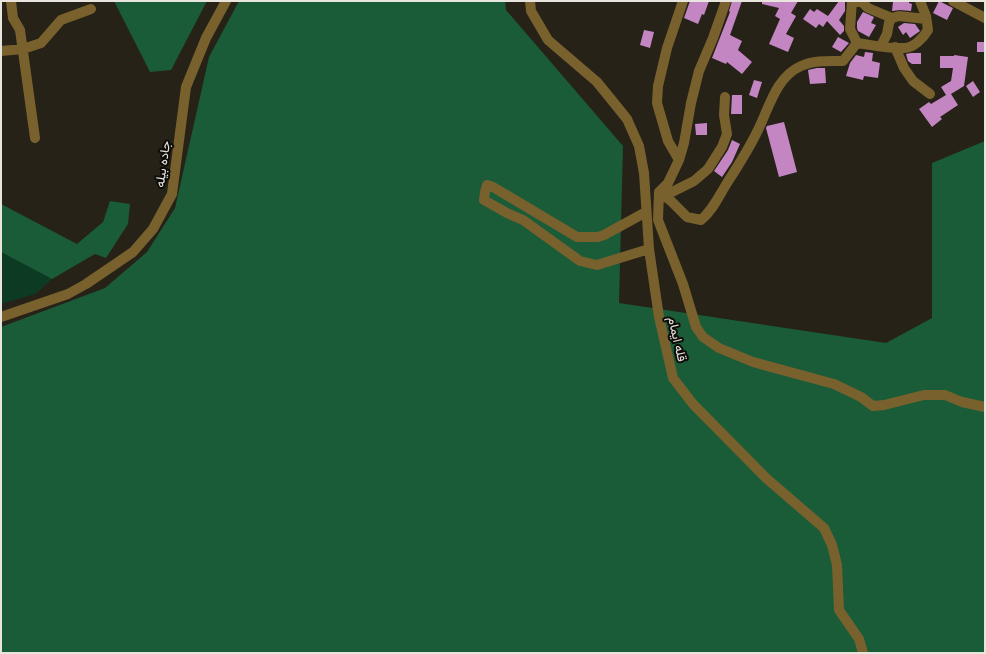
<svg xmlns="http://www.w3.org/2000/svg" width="986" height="654" viewBox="0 0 986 654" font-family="'Golos Text',Vazirmatn,sans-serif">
  <rect width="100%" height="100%" fill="#262218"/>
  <path fill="#0c3a22" d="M1 252 52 279 35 294 1 304Z"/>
  <path fill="#1a5b38" d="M114 1H207L171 70 150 72Z
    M239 1H505L506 10 623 146 619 303 886 343 932 318V163L985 141V653H1V327L105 288 147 252 175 208 209 57Z
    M110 201 130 204 128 224 106 258 95 254 52 279 1 252V204L77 244 103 222Z"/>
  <path fill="#c386c3" d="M690 1H709L704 15 702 14 698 24 684 18Z
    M732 1H742L730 35 742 41 738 50 752 62 742 74 727 62 726 64 712 58 730 12 729 11Z
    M762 1H798L791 13 796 16 786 34 794 38 788 52 769 44 780 19 775 16 779 8 762 4Z
    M839 1H845V11L839 20 844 26V31L840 35 827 21 823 27 819 24 816 28 803 19 810 9 814 12 817 9 828 16Z
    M900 1H909V3L912 4 911 11 900 10 892 11 893 2H900Z
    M939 1 953 8 947 20 933 13Z
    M863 12 874 17 871 23 876 25 869 37 858 31 857 28V22Z
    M904 23 915 24 920 31 910 38 906 32 903 35 898 27Z
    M644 30 654 32 650 48 640 45Z
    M838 37 849 43 841 52 832 47Z
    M977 42H985V52H977Z
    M865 52 873 53 872 61 880 63 878 78 864 76 863 80 846 76 850 63 856 55 864 57Z
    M911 53H921V64H912L908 61 906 54Z
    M954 55 968 57 964 86 951 94 958 105 940 117 942 119 932 127 919 109 929 102 931 104 946 95 941 87 951 81 953 68H940V56H954Z
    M817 68H825L826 83 810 84 808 70Z
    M754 80 762 82 757 98 749 95Z
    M973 81 980 92 973 97 966 86Z
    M732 95H742V114H731Z
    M784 122 797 172 779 177 766 128 767 126Z
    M707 123V135H696L695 124Z
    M732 140 740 144 732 162 722 177 714 171 728 150Z"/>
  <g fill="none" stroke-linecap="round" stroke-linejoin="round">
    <path stroke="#79612d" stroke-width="10" d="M11 1 13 18 20 30 35 138
      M530 1 531 11 548 40 597 82 627 119 639 146 644 173 649 249 659 317 673 378 693 404 766 478 824 528 832 545 837 565 839 610 859 639 863 653
      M726 1 713 38 699 71 691 103 684 143 679 160 668 183 659 192 658 220 683 284 696 327 703 337 719 348 753 362 834 384 861 397 873 406 884 405 924 395H945L962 402 985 407
      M852 1 850 29 857 43
      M953 1 985 18
      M853 2H862L868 8 892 18
      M857 43C872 45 889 49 904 48 914 48 923 38 928 30L926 16 920 1
      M881 46 887 34 889 23 892 18 899 16 926 19
      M895 47 904 68 913 81 930 94
      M1 51 23 49 41 43 61 20 91 9
      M679 160 668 141 657 103 658 86 667 48 683 1
      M659 192 671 201 687 217 701 220C713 210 719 196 727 183 738 166 749 149 758 130 769 108 776 77 801 66 814 60 829 61 843 61L857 43
      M659 192H672L694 181 708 169 722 147 727 134 724 115 725 97
      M646 212 604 235 598 237H577L493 187 487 185 485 192 484 200 507 213 523 220 580 261 597 265 649 249
      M1 317 68 294 86 284 133 252 153 229 172 194 186 87 206 38 226 1"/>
  </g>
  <g text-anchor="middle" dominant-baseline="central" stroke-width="4" stroke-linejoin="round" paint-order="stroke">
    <g font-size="13" fill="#e8e5df" stroke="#0e0c08">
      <text transform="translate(162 164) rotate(-82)">جاده بیله</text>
      <text transform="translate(678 339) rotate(77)">قله ایمام</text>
    </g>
  </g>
  <rect width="986" height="654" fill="none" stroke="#e8e5df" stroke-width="4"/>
</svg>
